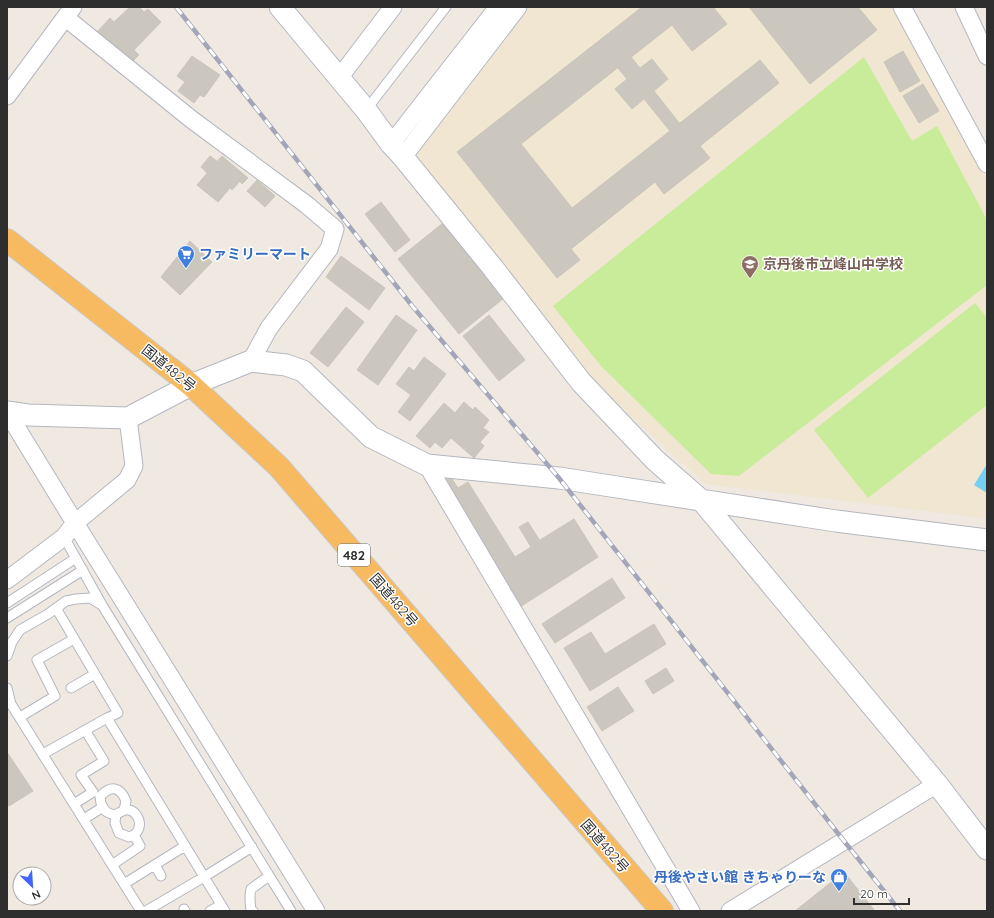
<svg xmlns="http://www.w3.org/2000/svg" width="994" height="918" viewBox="0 0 994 918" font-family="Quicksand,'Noto Sans JP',sans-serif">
  <rect width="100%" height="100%" fill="#efe9e1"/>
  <path fill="#f0e6d1" d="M530 7H892L987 181V519L966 516 705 484 588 377 417 155Z"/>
  <path fill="#c9ec9a" d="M864 57 912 141 937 126 987 220V285L739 476 711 474 601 366 553 306Z
    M975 303 987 318V405L868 498 814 430Z"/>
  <path fill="#75cff0" d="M987 464V493L974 485Z"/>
  <path fill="#cbc7bf" stroke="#cbc5ba" d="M130 7H139L144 12 148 9 161 22 134 50 139 55 131 63 98 31 110 18 114 22Z
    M642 7H713L727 24 692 51 672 25 521 144 572 208 760 60 779 83 700 146 710 158 664 194 655 182 571 249 580 260 557 278 457 152Z
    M749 7H858L877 30 810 84Z
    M903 51 920 81 900 92 884 62Z
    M192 56 220 75 204 97 200 95 194 103 178 91 185 82 177 76Z
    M631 57 640 68 652 59 668 79 654 91 680 124 670 131 644 99 632 109 615 89 627 79 618 68Z
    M923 84 939 111 919 123 903 96Z
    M210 156 217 161 207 173 201 167Z
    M222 156 248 178 242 184 240 181 232 190 230 188 218 202 197 185Z
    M257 180 275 196 265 207 247 191Z
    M381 202 410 240 395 252 365 214Z
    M443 223 504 298 459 334 398 259Z
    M190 241 212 262 180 295 161 277Z
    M341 256 385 288 369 310 326 277Z
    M346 307 364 322 328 367 310 353Z
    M396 315 417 330 378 385 357 370Z
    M489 315 525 360 499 381 463 336Z
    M424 357 446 374 410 421 398 412 411 395 396 384 409 367 414 371Z
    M464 402 473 410 475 407 489 420 483 428 489 432 480 442 484 446 474 458 451 438 442 448 435 442 430 448 416 436 444 403 455 413Z
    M450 476 458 488 468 482 515 557 531 547 519 527 528 522 564 579 515 610 436 485Z
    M574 519 598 557 564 579 540 540Z
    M612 578 625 598 555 643 542 624Z
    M654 624 666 644 590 691 564 648 591 632 605 654Z
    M666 668 674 681 653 694 645 681Z
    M618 687 634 711 602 731 587 707Z
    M7 752 33 791 9 806 7 803Z
    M844 872 875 911H795Z"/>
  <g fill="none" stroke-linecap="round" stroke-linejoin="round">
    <defs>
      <path id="service" d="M366 110 446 7
        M64 537 102 605
        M7 603 76 558
        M56 608 118 713 107 718 225 911
        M7 618 83 570
        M7 656 12 642 20 630 48 614 66 601 76 599 90 598 102 605 291 911
        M7 688 11 704 141 911
        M71 688 95 674
        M20 717 55 696 37 660 74 639
        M43 754 107 718
        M74 804 93 792 81 775 104 761 85 730
        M116 814 115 823 119 833 129 837 134 835
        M84 819 103 807
        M112 865 140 846 134 835C136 833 139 830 139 827 141 821 136 811 129 810 124 809 121 812 117 814 110 816 102 810 101 803 100 801 101 799 100 797 110 785 120 786 126 801L124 810
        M155 865 161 876
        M124 884 185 846
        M184 909 185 911
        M146 911 204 877 252 847
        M210 911 221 905
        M253 911 251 910C250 902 249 897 251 889L269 876"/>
      <path id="minor" d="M902 7 987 164
        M964 7 987 56
        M66 18 191 119 307 205 335 229 329 249 269 328 251 361
        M339 78 393 7
        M7 96 73 7
        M391 144 498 7
        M403 157 518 7
        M7 412 75 523 316 911
        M427 465 691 911
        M7 580 64 537 75 523 127 480 134 466 128 418
        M730 911 937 784"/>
      <path id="tertiary" d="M280 7 366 110 391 144 403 157 493 268 581 382 655 460 702 501 937 784 987 849
        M7 412 28 415 128 418 191 385 251 361 286 365 303 371 371 437 427 465 559 478 836 521 987 540"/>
      <path id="trunk" d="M7 240 191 385 279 467 662 911"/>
    </defs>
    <use href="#service" stroke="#b4b7c1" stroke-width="11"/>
    <use href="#minor" stroke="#b4b7c1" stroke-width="19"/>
    <use href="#tertiary" stroke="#b4b7c1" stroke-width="23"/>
    <use href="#trunk" stroke="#c9c9c9" stroke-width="24"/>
    <use href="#service" stroke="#fff" stroke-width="9"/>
    <use href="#minor" stroke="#fff" stroke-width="17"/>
    <use href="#tertiary" stroke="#fff" stroke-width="21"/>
    <use href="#trunk" stroke="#f8ba60" stroke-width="22"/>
    <defs>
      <path id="rail" d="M176 7 413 307 559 478 844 841 900 911"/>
    </defs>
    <use href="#rail" stroke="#a3a6b8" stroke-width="4.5"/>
    <use href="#rail" stroke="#fff" stroke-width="3" stroke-dasharray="9" stroke-linecap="butt"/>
  </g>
  <defs>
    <symbol id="supermarket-pin" viewBox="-11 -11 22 30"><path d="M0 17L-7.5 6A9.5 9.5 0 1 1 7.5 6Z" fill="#3f7fe0" stroke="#fff"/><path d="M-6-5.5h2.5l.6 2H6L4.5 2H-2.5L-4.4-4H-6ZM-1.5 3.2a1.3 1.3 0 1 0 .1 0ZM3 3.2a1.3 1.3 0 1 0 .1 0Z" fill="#fff"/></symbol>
    <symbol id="school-pin" viewBox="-11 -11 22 30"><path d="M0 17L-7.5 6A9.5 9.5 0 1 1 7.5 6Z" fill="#8d6e63" stroke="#fff"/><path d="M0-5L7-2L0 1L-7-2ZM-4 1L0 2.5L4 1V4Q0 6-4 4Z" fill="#fff"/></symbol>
    <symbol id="shop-pin" viewBox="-11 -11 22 30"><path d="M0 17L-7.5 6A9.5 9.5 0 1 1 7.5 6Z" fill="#3f7fe0" stroke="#fff"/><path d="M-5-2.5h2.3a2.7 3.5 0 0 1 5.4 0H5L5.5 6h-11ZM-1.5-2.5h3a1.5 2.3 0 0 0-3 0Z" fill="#fff"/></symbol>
  </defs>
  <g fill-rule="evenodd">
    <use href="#supermarket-pin" x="176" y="244" width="20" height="27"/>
    <use href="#school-pin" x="740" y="254" width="20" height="27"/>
    <use href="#shop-pin" x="829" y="867" width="20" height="27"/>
  </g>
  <g text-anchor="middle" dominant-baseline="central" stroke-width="3" stroke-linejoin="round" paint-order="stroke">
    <rect fill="#fff" stroke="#6d6d6d" stroke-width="1" x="338" y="544" width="32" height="22" rx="3"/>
    <g font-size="13" font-weight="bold" fill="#2e2e2e">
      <text x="354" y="555">482</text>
    </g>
    <g font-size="14" font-weight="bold" fill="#366cbe" stroke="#fff" text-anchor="start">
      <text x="199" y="254">ファミリーマート</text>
      <text x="826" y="877" text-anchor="end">丹後やさい館 きちゃりーな</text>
    </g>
    <g font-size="14" font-weight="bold" fill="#785e54" stroke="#fff" text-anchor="start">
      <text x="763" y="264">京丹後市立峰山中学校</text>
    </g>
    <g font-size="14" fill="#2e2e2e" stroke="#fff">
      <text transform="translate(169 368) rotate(39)">国道482号</text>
      <text transform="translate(394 600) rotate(49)">国道482号</text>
      <text transform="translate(605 846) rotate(49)">国道482号</text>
    </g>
  </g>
  <rect width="994" height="918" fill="none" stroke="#2e2e2e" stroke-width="16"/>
  <g transform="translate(32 886) rotate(155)"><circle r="19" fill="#ffffff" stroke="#ababab"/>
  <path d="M0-3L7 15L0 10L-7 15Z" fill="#4264fb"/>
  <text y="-6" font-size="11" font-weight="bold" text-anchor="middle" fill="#2e2e2e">N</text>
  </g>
  <path d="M854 898v6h55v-6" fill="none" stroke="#2e2e2e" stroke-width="2"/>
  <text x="860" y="898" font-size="12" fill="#2e2e2e" stroke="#ffffff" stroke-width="3" paint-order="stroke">20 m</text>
</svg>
